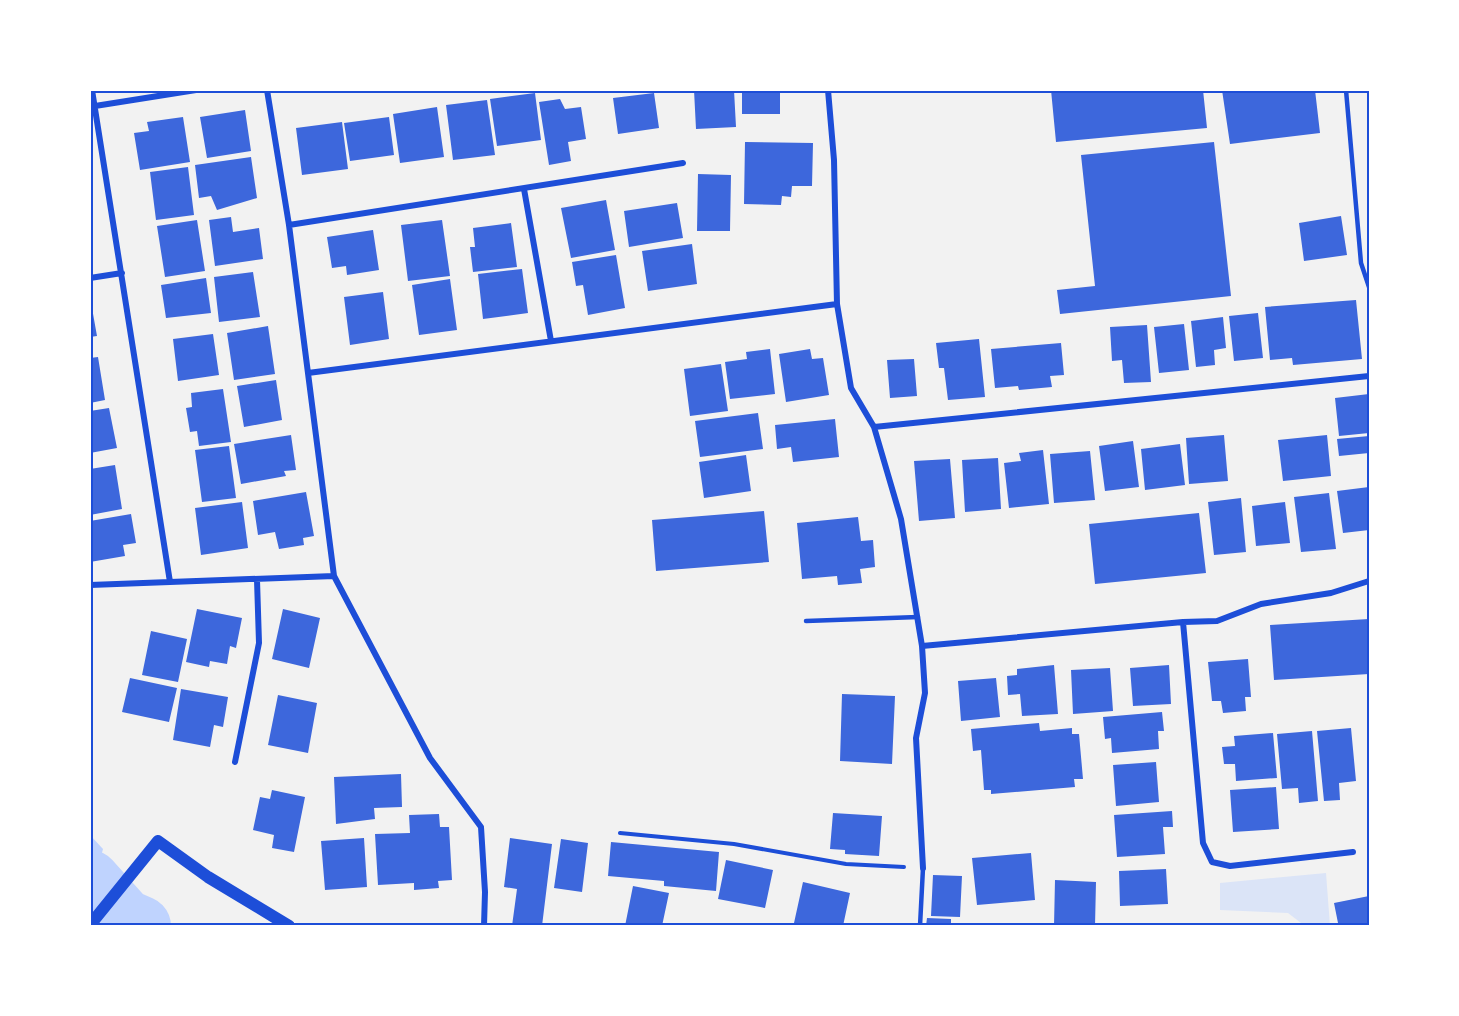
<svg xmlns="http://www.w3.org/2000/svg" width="1459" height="1016" viewBox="0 0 1459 1016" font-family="'Public Sans',sans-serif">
  <rect width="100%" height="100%" fill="#f2f2f2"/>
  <path fill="#dbe4f7" d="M1326 873 1330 926H1305L1288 913 1220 910V883Z"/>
  <path fill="#bfd3fe" d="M90 835 103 849 96 875 90 883Z"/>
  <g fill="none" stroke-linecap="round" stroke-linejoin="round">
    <path stroke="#bfd3fe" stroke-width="60" d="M90 880 125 919 141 926"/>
  </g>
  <path fill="#3d67dc" d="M694 90H734L736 127 696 129Z
    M742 90H780V114H742Z
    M1051 90H1203L1207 128 1056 142Z
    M1222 90H1315L1320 133 1230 144Z
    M535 93 541 140 497 146 490 99Z
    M654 93 659 128 618 134 613 98Z
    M560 99 565 109 581 107 586 139 568 142 571 161 549 165 539 102Z
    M487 100 495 155 453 160 446 105Z
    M437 107 444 157 400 163 393 114Z
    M245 110 251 151 207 158 200 117Z
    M183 117 190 162 140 170 134 133 149 131 147 122Z
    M389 117 394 155 350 161 344 123Z
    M342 122 348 169 302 175 296 128Z
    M745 142 813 143 812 186H792L791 197 782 196 781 205 744 204Z
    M1214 142 1231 296 1060 314 1057 290 1095 286 1081 155Z
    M251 157 257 198 217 210 211 196 199 198 195 165Z
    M188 167 194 215 156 220 150 172Z
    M698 174 731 175 730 231H697Z
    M606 200 615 250 571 258 561 208Z
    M677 203 683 238 629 247 624 211Z
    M1341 216 1347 255 1304 261 1299 223Z
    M231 217 233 232 259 228 263 259 215 266 209 220Z
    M197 220 205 271 165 277 157 226Z
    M442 220 450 276 408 281 401 225Z
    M511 223 517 267 473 272 470 247H475L473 228Z
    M373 230 379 270 347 275 346 266 332 268 327 237Z
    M692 244 697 284 648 291 642 251Z
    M616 255 625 308 588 315 583 285 576 286 572 262Z
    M522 269 528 313 483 319 478 274Z
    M253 272 260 317 219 322 214 277Z
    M206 278 211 313 166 318 161 285Z
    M450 279 457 330 419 335 412 285Z
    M383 292 389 339 350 345 344 297Z
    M90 297 97 336 90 337Z
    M1356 300 1362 359 1293 365 1292 358 1270 360 1265 307Z
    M1258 313 1263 358 1234 361 1229 316Z
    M1223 317 1226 348 1214 350 1215 365 1196 367 1191 321Z
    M1184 324 1189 370 1159 373 1154 327Z
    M1147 325 1151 382 1124 383 1122 360 1112 361 1110 327Z
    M268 326 275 374 234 380 227 333Z
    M213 334 219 375 178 381 173 339Z
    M979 339 985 397 948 400 944 368H939L936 343Z
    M1061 343 1064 375 1050 376 1052 387 1019 390 1018 386 995 388 991 349Z
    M770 349 775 394 730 399 725 362 747 359 746 352Z
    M810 349 812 359 823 358 829 395 786 402 779 354Z
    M98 357 105 400 90 403V358Z
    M914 359 917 396 890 398 887 360Z
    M721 364 728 411 690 416 684 369Z
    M276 380 282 420 244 427 237 386Z
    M223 389 231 442 199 446 197 431 190 432 186 408 192 407 191 393Z
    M1369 394V433L1339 436 1335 398Z
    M109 408 117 448 90 453V411Z
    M758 413 763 449 700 457 695 421Z
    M835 419 839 457 793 462 791 447 777 449 775 425Z
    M291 435 296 470 284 471 286 476 241 484 234 444Z
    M1224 435 1228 481 1189 484 1186 438Z
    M1327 435 1331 476 1283 481 1278 440Z
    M1369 436V453L1339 456 1337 439Z
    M1133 441 1139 487 1105 491 1099 446Z
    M1180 444 1185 485 1145 490 1141 449Z
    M229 446 236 498 202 502 195 450Z
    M1043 450 1049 504 1009 508 1004 463 1021 461 1019 453Z
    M1090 451 1095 500 1054 503 1050 454Z
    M746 455 751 491 704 498 699 462Z
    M998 458 1001 509 965 512 962 460Z
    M950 459 955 518 919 521 914 461Z
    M115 465 122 509 90 515V469Z
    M1369 487V530L1343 533 1337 491Z
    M306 492 314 536 303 538 304 545 279 549 275 532 258 535 253 501Z
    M1329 493 1336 549 1301 552 1294 497Z
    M1241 498 1246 552 1214 555 1208 502Z
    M242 502 248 548 201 555 195 508Z
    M1285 502 1290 543 1256 546 1252 506Z
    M764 511 769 562 656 571 652 520Z
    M1199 513 1206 573 1095 584 1089 524Z
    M131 514 136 543 123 545 125 556 90 562V521Z
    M858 517 861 541 873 540 875 567 860 569 862 583 838 585 837 576 802 579 797 523Z
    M197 609 242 618 236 648 230 646 227 664 210 661 209 667 186 662Z
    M283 609 320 618 309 668 272 659Z
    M1369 619V674L1274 680 1270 625Z
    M151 631 187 639 178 682 142 675Z
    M1248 659 1251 697H1245L1246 711 1223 713 1221 701H1212L1208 662Z
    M1054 665 1058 714 1022 716 1020 694 1008 695 1007 676 1017 675V669Z
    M1169 665 1171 704 1133 706 1130 668Z
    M1110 668 1113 711 1073 714 1071 670Z
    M130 678 177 688 169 722 122 712Z
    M996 678 1000 717 961 721 958 681Z
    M181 689 228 697 223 727 214 725 210 747 173 740Z
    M842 694 895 696 892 764 840 761Z
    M278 695 317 703 308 753 268 745Z
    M1162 712 1164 731H1158L1159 749 1112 753 1111 738 1105 739 1103 717Z
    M1039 723 1040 731 1072 728V734H1079L1083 779H1074L1075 787 991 794V790H984L981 750 973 751 971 729Z
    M1351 728 1356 781 1339 783 1340 800 1324 801 1317 731Z
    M1312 731 1318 801 1299 803 1298 788 1282 789 1277 734Z
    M1273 733 1277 778 1236 781 1235 764H1224L1222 747 1235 746 1234 736Z
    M1156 762 1159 802 1116 806 1113 765Z
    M401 774 402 807 374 808 375 819 336 824 334 777Z
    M1276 787 1279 829 1233 832 1230 790Z
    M272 790 305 797 294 852 272 848 274 835 253 830 260 797 270 799Z
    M1172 811 1173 827H1163L1165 854 1117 857 1114 815Z
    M833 813 882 816 879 856 845 854V850L830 849Z
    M439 814 440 827H449L452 880 438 881 439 888 414 890V883L378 885 375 834 410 833 409 815Z
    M364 838 367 887 325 890 321 841Z
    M510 838 552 844 542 926H512L517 889 504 887Z
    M561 839 588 843 582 892 554 888Z
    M611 842 719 852 716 891 664 886V881L608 876Z
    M1031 853 1035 900 977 905 972 858Z
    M726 860 773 870 765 908 718 899Z
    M1166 869 1168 904 1120 906 1119 871Z
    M933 875 962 876 960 917 931 916Z
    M1055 880 1096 882 1095 926H1054Z
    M803 882 850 893 843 926H807L794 923Z
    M633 886 669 893 662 926H625Z
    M1369 896V926L1338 923 1334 903Z
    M927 918 951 919V926H926Z"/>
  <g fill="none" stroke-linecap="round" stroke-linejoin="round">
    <path stroke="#1d4ed8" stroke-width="4" d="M620 833 734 844 846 864 904 867"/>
    <path stroke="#1d4ed8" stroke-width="4.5" d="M1346 90 1361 263 1369 287
      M806 621 918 617
      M920 926 923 868"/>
    <path stroke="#1d4ed8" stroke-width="6" d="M92 90 170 582 334 576
      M267 90 289 225 334 576 430 758 481 827 485 892 484 926
      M828 90 834 160 837 304 851 388 874 427 901 519 922 646 925 693 916 738 923 868
      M95 106 196 90
      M524 189 551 341
      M289 225 683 163
      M90 278 122 273
      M308 373 837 304
      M874 427 1369 376
      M90 585 170 582
      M1183 622 1203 843 1212 862 1230 866 1353 852
      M922 646 1183 622 1217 621 1261 604 1331 593 1369 581
      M235 762 259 643 257 580"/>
    <path stroke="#1d4ed8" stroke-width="12" d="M90 925 158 841 208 877 289 926"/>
  </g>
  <rect width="1459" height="1016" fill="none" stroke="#ffffff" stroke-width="183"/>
  <rect x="92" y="92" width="1276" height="832" fill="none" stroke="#1d4ed8" stroke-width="2"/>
</svg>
